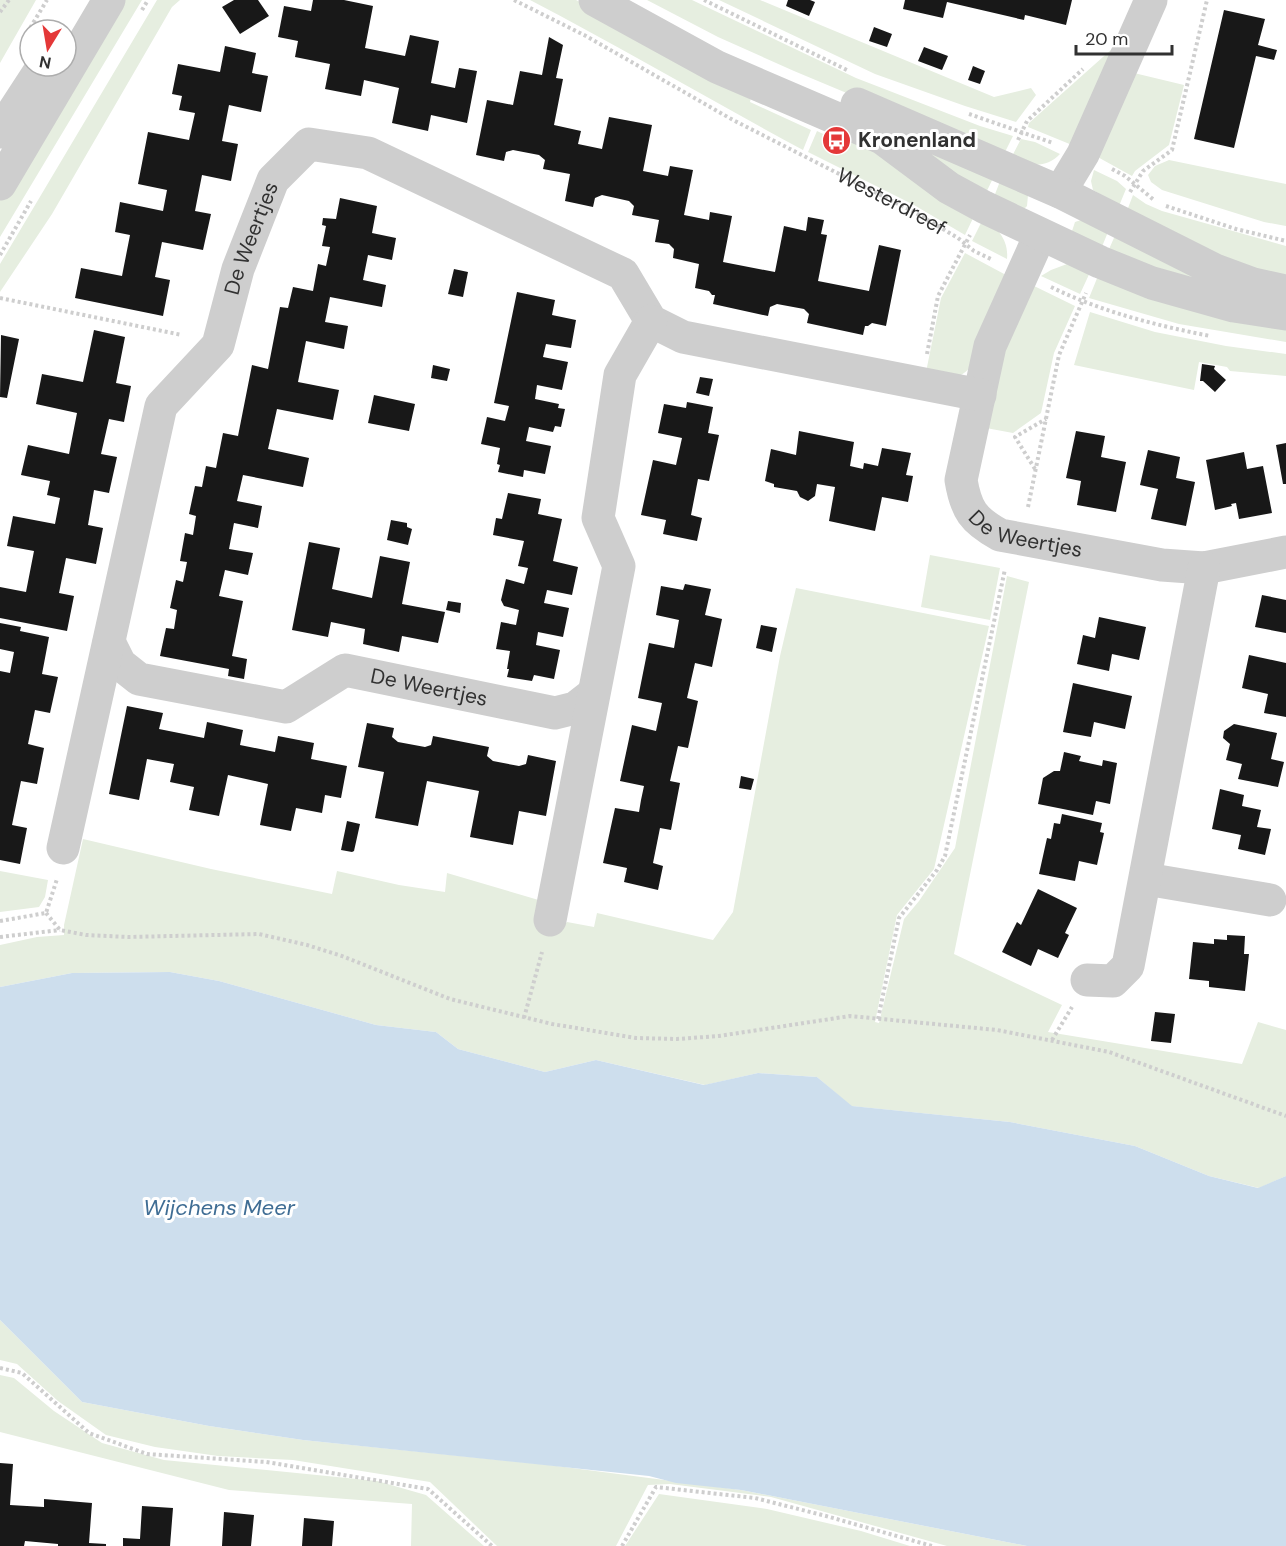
<svg xmlns="http://www.w3.org/2000/svg" width="1286" height="1546" viewBox="0 0 1286 1546" font-family="'DM Sans',sans-serif">
  <rect width="100%" height="100%" fill="#fff"/>
  <path fill="#e6eee0" d="M0 0H36L0 63Z
    M119 0H142L0 237V199Z
    M157 0H180L172 7 52 214 0 292V264Z
    M530 0H576L752 93 750 102 811 130 803 150C712 101 622 48 530 0Z
    M647 0H692L856 78 980 126 1013 136 1002 158 794 71 718 37Z
    M719 0H760L994 97 1031 88 1036 95 1016 122 965 106 875 74Z
    M1122 40 1072 145 1028 127 1029 123Z
    M1134 73 1184 85 1169 145 1135 171 1132 176 1094 155Z
    M885 126 995 174 984 197Z
    M817 131 838 141 842 131 976 212 965 235 914 205 808 152Z
    M1021 139 1035 142 1060 154C1045 170 1029 164 1010 160Z
    M1169 160 1286 184V226L1264 222 1162 190 1151 182 1148 175 1155 166Z
    M1094 170 1117 181 1126 189 1119 206 1093 190 1091 181Z
    M1002 176 1028 195 1027 206 1023 210 992 202Z
    M1133 195 1146 204 1162 211 1286 246V283L1125 216Z
    M984 217C997 229 1009 239 1007 259L972 241Z
    M1084 219 1110 227 1099 254 1072 231 1075 222Z
    M1117 231 1230 287 1106 256Z
    M965 253 1006 275 972 365C958 383 946 378 925 377L941 298Z
    M1067 264 1092 268 1080 294 1041 276 1051 270Z
    M1100 271 1286 322V342L1179 324 1089 298Z
    M1030 284 1075 306 1054 353 1041 413 1013 433 986 428 1002 351Z
    M1090 312 1155 332 1226 346 1286 354V376L1230 371 1227 367 1199 362 1194 390 1074 365Z
    M930 555 1000 568 990 620 921 607Z
    M1007 576 1029 582 954 954 1062 1005 1048 1032 1242 1064 1258 1022 1286 1030V1176L1259 1188 1209 1176 1135 1146 1010 1122 851 1106 817 1077 758 1073 705 1085 596 1060 545 1072 458 1049 436 1032 376 1025 219 981 170 972 72 973 0 987V945L37 937 64 935V925L83 839 211 869 332 894 337 871 399 885 445 892 447 873 542 901 557 933 567 922 594 927 597 913 713 940 733 912 780 656 796 588 989 626 934 869 897 915 875 1022 879 1023 904 919 919 901 955 848Z
    M0 871 48 880 45 897 39 907 0 912Z
    M0 1320 82 1402 209 1426 303 1440 549 1465 741 1490 1027 1546H947L771 1497 670 1484 648 1485 616 1546H497L430 1482 293 1460 218 1456 155 1447 106 1435 58 1401 17 1364 0 1360Z
    M0 1375 14 1378 54 1411 102 1443 164 1460 377 1481 426 1495 484 1546H411L412 1504 229 1490 0 1432Z
    M659 1494 767 1509 861 1531 910 1546H625Z"/>
  <path fill="#cddeed" d="M170 972 219 981 376 1025 436 1032 458 1049 545 1072 596 1060 704 1085 758 1073 817 1077 852 1106 1010 1122 1135 1146 1209 1176 1258 1188 1286 1176V1546H1027L741 1490 676 1483 649 1476 303 1440 209 1426 82 1402 0 1320V987L72 973Z"/>
  <path fill="#181818" d="M234 0H258L269 16 240 34 222 7Z
    M313 0H344L373 6 365 48 405 56 410 35 439 41 431 83 455 88 459 68 477 71 467 123 431 115 428 131 392 123 399 88 364 80 361 96 325 89 330 64 295 57 298 41 278 37 284 6 311 11Z
    M788 0H810L815 2 809 16 786 6Z
    M905 0H1072L1066 25 1025 15 1024 20 947 2 943 18 903 9Z
    M1224 10 1265 19 1258 45 1277 50 1274 60 1256 56 1234 148 1194 139Z
    M874 27 892 34 887 47 869 41Z
    M549 37 563 45 556 78 563 79 554 125 581 131 578 144 602 149 609 117 652 125 643 171 668 176 670 166 693 170 684 215 709 220 710 212 732 216 723 262 775 272 784 226 806 231 808 217 824 220 821 234 827 235 818 281 869 291 879 245 901 250 886 326 872 323 868 326H865L863 335 807 323 809 314 804 309 777 304 770 307 768 316 713 304 715 295H712L709 291 695 288 699 264 673 258 674 249 669 244 655 242 659 220 632 215 634 206 629 201 602 195 595 198 593 207 565 201 570 174 543 169 545 160 539 155 513 150 506 152 504 161 476 155 487 100 513 105 520 71 542 75Z
    M225 46 256 53 252 73 268 76 261 112 229 105 222 141 238 144 231 181 202 175 195 211 211 214 203 250 162 242 155 277 170 280 163 316 75 298 81 268 122 276 130 235 115 232 120 202 163 211 167 190 138 184 148 132 189 140 195 113 179 110 182 96 172 94 178 64 220 72Z
    M924 47 948 56 942 70 918 61Z
    M973 66 985 71 980 84 968 80Z
    M340 198 377 206 372 233 396 238 392 260 368 255 363 280 386 285 382 307 330 297 325 322 348 326 344 349 306 341 298 382 339 390 333 420 277 409 268 449 309 458 303 487 243 475 237 501 262 506 258 528 234 523 229 549 253 553 248 575 225 570 219 596 243 601 232 656 247 659 244 679 228 676 229 669 160 656 166 628 174 629 177 610 170 608 176 580 183 582 187 562 180 561 185 533 193 535 196 516 189 514 195 486 202 487 206 466 216 468 223 433 238 436 252 365 268 369 280 307 288 308 293 287 313 291 318 264 326 266 330 247 322 246 326 226 322 225 323 218 336 219Z
    M454 269 468 272 463 297 448 294Z
    M517 292 555 300 552 315 576 320 571 348 546 344 543 357 568 362 562 390 537 385 535 399 559 404 558 408 565 409 561 427 555 426 553 432 529 427 526 441 551 446 545 474 524 470 523 477 498 472 500 465 497 464 500 448 481 444 487 417 505 421 509 406 494 403Z
    M94 330 125 337 116 383 131 386 124 422 109 419 101 454 117 457 109 493 94 490 88 525 103 528 96 564 66 558 59 593 74 596 67 631 0 618V587L26 592 34 551 7 546 13 516 55 524 60 498 47 495 50 481 21 475 28 445 69 454 77 413 36 404 42 374 83 382Z
    M1 335 19 339 7 398 0 397Z
    M1202 364 1215 366 1214 369 1226 380 1215 392 1203 381H1200Z
    M433 365 450 369 447 381 431 378Z
    M700 377 713 379 709 396 696 393Z
    M374 395 415 404 409 431 368 423Z
    M687 402 713 407 708 433 719 435 709 481 698 479 691 515 702 518 697 541 663 534 666 520 641 515 653 460 676 465 682 438 658 433 664 404 686 408Z
    M799 431 854 442 850 466 863 469 864 463 878 466 882 448 911 453 906 475 913 476 908 502 882 497 875 531 829 521 835 487 817 484 815 496 808 501 800 497 797 491 774 487V484L765 481 771 449 796 455Z
    M1076 431 1105 436 1101 457 1126 462 1116 512 1077 505 1081 481 1066 478Z
    M1286 443V484H1283L1276 445Z
    M1148 450 1180 457 1176 478 1195 482 1186 526 1151 519 1158 489 1140 485Z
    M1244 452 1247 469 1263 466 1272 513 1239 519 1236 503 1231 504 1232 506 1215 510 1206 460Z
    M508 493 541 499 538 514 562 519 553 561 578 567 572 595 547 590 544 603 569 608 563 637 538 632 536 645 560 650 554 679 534 675 532 681 507 677 509 669H507L510 651 496 649 501 622 516 625 519 610 504 606 501 600 506 579 524 584 528 568 518 566 524 541 493 535 496 518 502 519Z
    M391 520 407 523V527L412 529 408 545 387 540Z
    M309 542 340 548 332 589 372 598 380 556 410 562 402 604 445 612 438 643 402 636 399 652 363 644 365 629 331 622 328 637 292 630Z
    M685 584 711 589 705 615 722 619 712 667 695 663 687 698 698 701 693 725 688 748 678 746 670 781 680 783 671 830 660 828 653 863 663 866 658 890 624 882 627 868 603 863 615 808 639 812 641 800 644 786 620 781 632 725 656 731 662 703 638 698 649 643 674 648 679 620 656 615 661 586 683 590Z
    M1262 595 1286 600V633L1255 627Z
    M448 601 461 603 460 613 446 610Z
    M1099 617 1146 627 1139 660 1112 654 1109 671 1077 664 1083 635 1095 638Z
    M0 623 21 627 20 631 49 637 42 674 58 677 50 713 35 710 28 744 44 748 37 784 21 781 12 825 27 828 20 864 0 860V671L10 673 14 652 0 649Z
    M761 625 777 628 772 652 756 648Z
    M1249 655 1286 663V717L1264 713 1268 694 1242 688Z
    M1073 683 1132 696 1125 729 1094 722 1091 737 1063 732Z
    M127 706 163 713 159 729 204 738 207 722 243 730 240 745 275 752 278 736 314 743 311 759 347 766 341 798 325 795 322 813 296 808 291 831 260 825 268 784 228 775 219 816 189 810 194 787 170 782 174 764 147 759 139 800 109 794Z
    M367 723 394 728 392 737 398 742 425 747 431 745 433 736 489 747 487 756 493 761 519 766 526 764 528 755 556 761 546 816 519 811 513 845 470 837 479 791 427 781 418 826 375 818 384 772 358 767Z
    M1234 724 1277 733 1271 759 1284 762 1278 787 1238 779 1242 764 1226 760 1230 744 1223 738 1224 731Z
    M1064 752 1081 756 1079 761 1102 766 1103 760 1117 763 1110 804 1096 801 1093 815 1038 804 1043 778 1054 771H1060Z
    M741 776 754 779 751 790 739 788Z
    M1220 789 1244 795 1242 806 1261 810 1257 827 1271 829 1265 855 1238 849 1241 835 1212 829Z
    M1062 814 1102 823 1100 832 1104 833 1097 865 1079 861 1075 881 1039 874 1047 838 1051 839 1054 823 1060 824Z
    M347 821 360 824 354 851 352 852 341 850Z
    M1038 889 1077 908 1065 933 1069 935 1058 958 1038 949 1031 966 1002 952 1017 922 1021 925Z
    M1227 935 1245 936 1244 954H1249L1245 991 1209 987V981L1189 979 1193 942 1214 944V939L1227 940Z
    M1155 1012 1175 1014 1171 1043 1151 1041Z
    M0 1463 13 1464 10 1505 44 1507V1499L92 1503 89 1543 106 1544V1546H58V1544L25 1541 24 1546H0Z
    M142 1506 173 1508 170 1546H123V1538L140 1539Z
    M224 1512 254 1515 251 1546H222Z
    M304 1518 334 1521 332 1546H302Z"/>
  <g fill="none" stroke-linecap="round" stroke-linejoin="round">
    <g stroke="#cecece" stroke-width="4" stroke-dasharray="3 3" stroke-linecap="butt">
      <path id="s1" d="M514 0 586 36 733 120 916 213 958 238 974 251 993 260"/>
      <path d="M704 0 849 71"/>
      <path d="M142 10 148 0"/>
      <path d="M0 12 9 0"/>
      <path d="M24 38 47 0"/>
      <path d="M969 114 1053 143"/>
      <path d="M1018 140 1027 121 1083 69"/>
      <path d="M1112 169 1125 176 1154 200"/>
      <path d="M1130 192 1143 171 1172 150 1207 0"/>
      <path d="M1166 206 1236 229 1286 241"/>
      <path d="M0 255 31 201"/>
      <path d="M1051 287C1102 312 1155 325 1210 336"/>
      <path d="M0 298 182 335"/>
      <path d="M927 354 938 296 970 235"/>
      <path d="M1035 469 1015 437 1046 419"/>
      <path d="M1028 507 1059 355 1086 293"/>
      <path d="M46 913 60 930 86 935 128 937 259 934 307 945 342 956 450 999 552 1024 636 1038 677 1039 719 1036 850 1016 997 1030 1109 1052 1286 1116"/>
      <path d="M0 921 46 913 57 879"/>
      <path d="M0 937 60 930"/>
      <path d="M524 1018 542 952"/>
      <path d="M878 1019 899 918 937 870 945 856 1005 569"/>
      <path d="M1052 1040 1072 1007"/>
      <path d="M0 1368 22 1373 89 1433 147 1454 266 1462 428 1489 492 1546"/>
      <path d="M622 1546 656 1487 755 1498 826 1516 932 1546"/>
    </g>
    <g stroke="#cecece" stroke-width="33">
      <path d="M1060 192 1083 154 1151 0"/>
      <path id="s2" d="M1040 235 990 346 961 480C966 510 973 520 1000 535L1162 565 1204 568 1286 552"/>
      <path id="s3" d="M109 642 120 664 139 679 286 707 345 670 555 713 575 708 593 694"/>
      <path id="s4" d="M63 848 161 406 218 345 238 269 273 180 309 144 368 153 623 274 651 321 683 337 980 395"/>
      <path d="M1146 879 1270 900"/>
      <path d="M550 920 619 566 598 518 620 375 651 321"/>
      <path d="M1087 980 1113 981 1128 966 1204 568"/>
    </g>
    <path stroke="#cecece" stroke-width="33" d="M595 0 717 67 882 138 949 188 984 207 1100 262 1152 283 1234 306 1286 314
      M857 104 1060 192 1215 270 1253 284 1286 291
      M0 132 43 66
      M0 184 109 0"/>
  </g>
  <defs>
    <symbol id="bus-disc" viewBox="-11 -11 22 22"><circle r="9.5" fill="#e43838" stroke="#fff"/><path d="M-5-6H5V4H4V6H2V4H-2V6H-4V4H-5ZM-3.5-4V0h7V-4ZM-3.5 1.2v1.5H-2V1.2ZM2 1.2v1.5H3.5V1.2Z" fill="#fff"/></symbol>
  </defs>
  <g fill-rule="evenodd">
    <use href="#bus-disc" x="820" y="124" width="33" height="33"/>
  </g>
  <g text-anchor="middle" dominant-baseline="central" stroke-width="6" stroke-linejoin="round" paint-order="stroke">
    <g font-size="21" font-weight="bold" fill="#313131" stroke="#fff" text-anchor="start">
      <text x="858" y="140">Kronenland</text>
    </g>
    <g font-size="21" fill="#313131" stroke="#fff">
      <text stroke="none"><textPath href="#s1" startOffset="428">Westerdreef</textPath></text>
      <text stroke="none"><textPath href="#s4" startOffset="648">De Weertjes</textPath></text>
      <text stroke="none"><textPath href="#s2" startOffset="354">De Weertjes</textPath></text>
      <text stroke="none"><textPath href="#s3" startOffset="354">De Weertjes</textPath></text>
    </g>
    <g font-size="22" font-style="italic" fill="#3f6d94" stroke="#fff">
      <text x="219" y="1207">Wijchens Meer</text>
    </g>
  </g>
  <g transform="translate(48 48) rotate(191)"><circle r="28" fill="#ffffff" stroke="#adadad" stroke-width="1.5"/>
  <path d="M0-4.5L10 22L0 15L-10 22Z" fill="#e43838"/>
  <text y="-9" font-size="16" font-weight="bold" text-anchor="middle" fill="#313131">N</text>
  </g>
  <path d="M1076 45v9h96v-9" fill="none" stroke="#313131" stroke-width="3"/>
  <text x="1085" y="45" font-size="18" fill="#313131" stroke="#ffffff" stroke-width="4.5" paint-order="stroke">20 m</text>
</svg>
